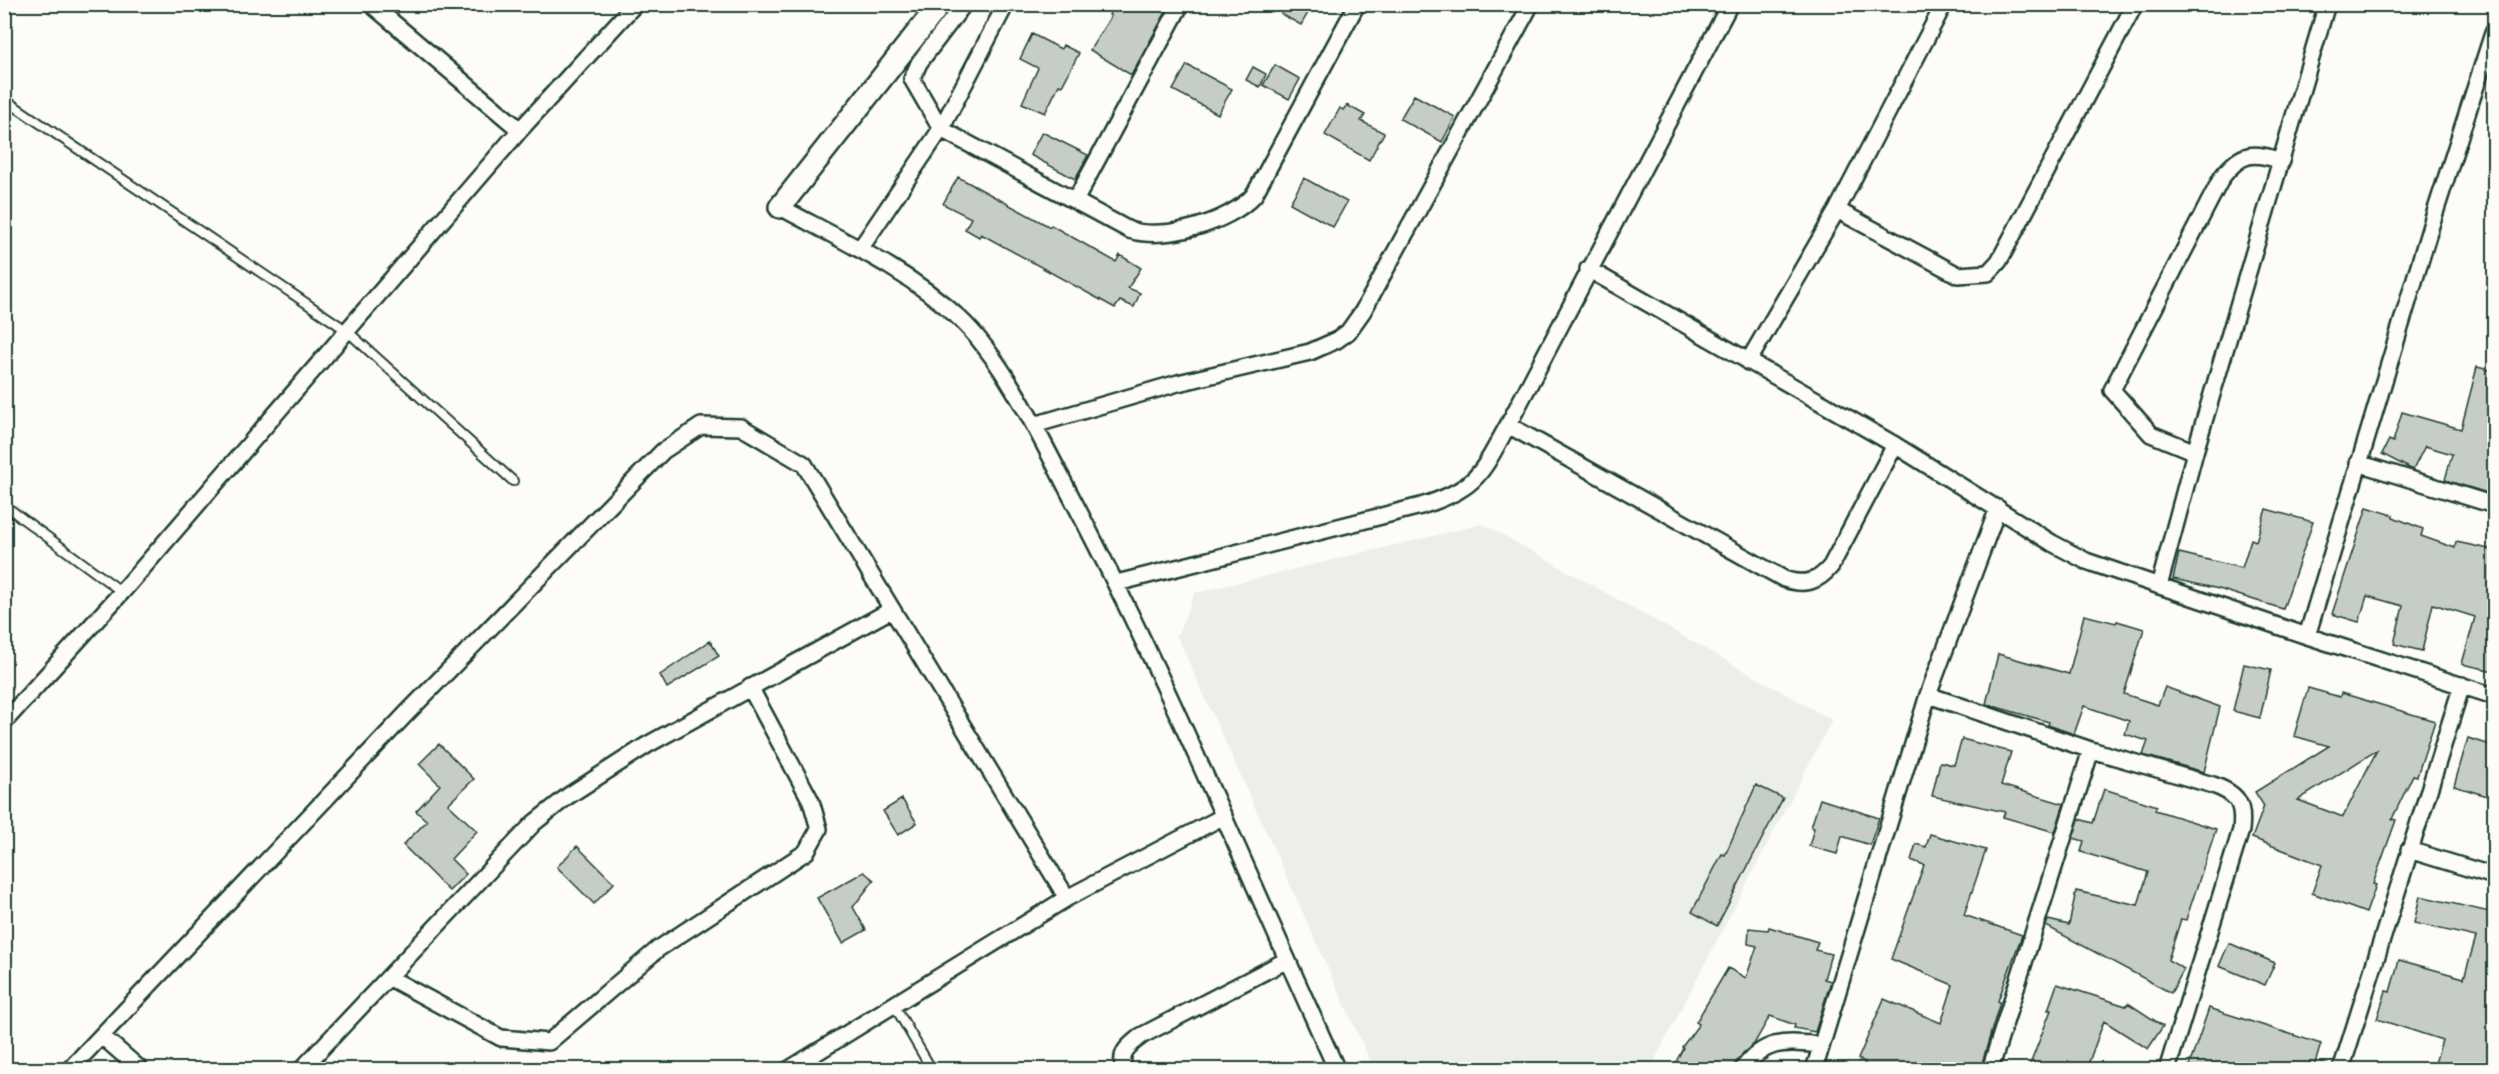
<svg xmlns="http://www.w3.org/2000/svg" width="2499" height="1074" viewBox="0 0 2499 1074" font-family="Sriracha,sans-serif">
  <rect width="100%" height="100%" fill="#fdfcf7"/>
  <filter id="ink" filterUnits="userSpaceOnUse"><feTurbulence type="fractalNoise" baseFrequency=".0167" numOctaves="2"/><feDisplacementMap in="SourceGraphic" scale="12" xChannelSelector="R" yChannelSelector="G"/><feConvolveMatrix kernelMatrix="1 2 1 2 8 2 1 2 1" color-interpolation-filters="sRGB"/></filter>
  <g filter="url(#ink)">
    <path fill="#eceee9" d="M1483 524 1832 720 1650 1069H1374L1177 636 1195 593Z"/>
    <path fill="#c6cdc7" stroke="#1f3d34" stroke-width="1.5" fill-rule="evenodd" d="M1114 4H1157L1167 10 1131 75 1090 50 1111 16 1109 15Z
      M1287 4H1313L1301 25 1281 14Z
      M1032 34 1061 49 1063 45 1079 53 1062 86 1059 85 1045 113 1022 103 1038 68 1020 59Z
      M1187 65 1232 89 1218 114 1173 90Z
      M1275 65 1300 79 1289 99 1263 85Z
      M1253 67 1266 74 1260 87 1246 80Z
      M1414 95 1455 117 1442 142 1400 119Z
      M1347 105 1365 115 1361 121 1384 133 1369 160 1325 135 1340 108 1343 110Z
      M1042 132 1088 155 1075 179 1030 155Z
      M958 177 1050 227 1051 225 1116 262 1120 255 1141 268 1128 288 1140 293 1134 307 1120 301 1115 308 981 234 979 237 965 229 971 218 943 204Z
      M1304 178 1347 202 1333 227 1290 203Z
      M2477 367 2494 371V495L2445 480 2452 454 2425 446 2413 470 2382 454 2389 440 2393 442 2402 412 2461 429Z
      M2367 507 2393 515V517L2423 529 2421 536 2455 548 2456 542 2494 550V671L2462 664 2475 617 2433 604 2422 651 2394 644 2403 606 2367 596 2359 622 2332 614Z
      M2266 509 2313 522 2283 609 2219 589 2173 579 2179 553 2242 568 2251 539 2256 541Z
      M2084 615 2116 623 2117 621 2144 629 2124 694 2158 705 2165 687 2220 707 2204 772 2143 755 2148 741 2125 734 2129 721 2084 706 2074 734 2048 725 2049 722 1986 704 1998 654 2069 674Z
      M710 641 719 656 667 688 660 675Z
      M2244 664 2271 670 2260 718 2233 711Z
      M2308 688 2340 697 2341 693 2435 721 2417 776 2413 775 2392 819 2396 820 2373 884 2376 885 2366 913 2312 893 2322 865 2252 838 2264 806 2255 792 2329 746 2294 736ZM2377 750 2343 817 2298 800Z
      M2468 738 2494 746V798L2454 786Z
      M1962 739 2011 752 2001 785 2064 804 2055 832 2003 817 2005 812 1932 796 1940 762 1954 765Z
      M439 744 474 779 448 804 477 831 451 859 466 874 449 891 403 845 427 821 416 811 440 785 419 764Z
      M1756 785 1783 798 1717 926 1692 912 1722 854 1725 855Z
      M2104 789 2157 806 2155 810 2216 829 2186 920 2181 919 2168 960 2184 969 2171 993 2046 926 2048 920 2069 925 2076 891 2138 905 2148 872 2081 852 2084 841 2073 838 2079 819 2093 823Z
      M902 799 917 823 898 835 883 811Z
      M1820 799 1879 818 1870 845 1842 836 1837 854 1809 846 1814 828 1811 827Z
      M1930 834 1986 850 1964 915 2022 935 1998 1001 2000 1002 1980 1070H1862L1865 1062 1858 1059 1884 999 1941 1023 1953 985 1891 959 1924 865 1911 860 1916 844 1926 847Z
      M577 846 614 883 594 904 557 867Z
      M864 872 874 880 853 907 866 930 843 943 817 898Z
      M2420 896 2494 913V1056L2490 1070H2433L2442 1040 2377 1019 2386 991 2390 992 2399 960 2464 978 2476 937 2414 923Z
      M1769 927 1818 942 1815 950 1831 954 1824 979 1831 981 1815 1032 1794 1028 1795 1025 1770 1016 1754 1044 1743 1053 1732 1070H1672L1683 1048 1682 1047 1699 1024 1696 1022 1728 968 1746 978 1757 946 1748 944 1749 928 1768 930Z
      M2229 943 2275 963 2265 985 2219 966Z
      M2057 984 2126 1006 2128 1003 2163 1026 2148 1049 2104 1021 2086 1070H2028L2051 1010H2048Z
      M2209 1008 2321 1044 2313 1070H2200L2189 1066Z"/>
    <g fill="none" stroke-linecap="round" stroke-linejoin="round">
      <defs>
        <path id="lane" d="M4 99 346 330 513 481
          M4 505 122 592
          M894 1005 932 1070"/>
        <path id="street" d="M371 4 520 130
          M964 4 919 63 912 79 941 129 1129 230C1165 241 1229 223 1254 195L1357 4
          M1075 201 1181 4
          M780 207C841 240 908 270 959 318 1006 362 1044 445 1074 502 1171 687 1250 880 1337 1070
          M1837 210 1958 275 1988 273 1999 261 2006 248 2135 4
          M860 249 941 129 1006 4
          M1588 269 1895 445 2052 543 2086 561 2307 636 2494 696
          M1748 362 1837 210 1944 4
          M1034 425 1178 383 1310 352 1337 340 1348 332 1363 311 1531 4
          M1508 425 1784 579C1805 586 1818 582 1831 566L1895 445
          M2195 452 2151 434 2112 390 2222 177C2242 151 2253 152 2282 161
          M2358 463 2494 505
          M1117 583 1421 506C1477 489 1481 474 1508 425L1730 4
          M2159 586 2195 452 2327 4
          M2307 636 2432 222 2494 30
          M1928 695 2091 750 2213 785C2238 794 2244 803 2241 830L2167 1070
          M4 722 122 592 520 130 635 4
          M2409 850 2494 876
          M390 978 501 1038 549 1042 658 949 806 852 819 829 811 801 750 687
          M103 1037 141 1070
          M69 1070 407 713 663 451 701 426 741 427 804 464 1067 898
          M301 1070 534 823 568 796 647 745 891 610
          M788 1070 1067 898 1224 816
          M1124 1070C1119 1051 1128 1047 1141 1036L1287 960
          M1742 1070C1765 1038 1786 1042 1821 1045
          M1814 1070 1928 695 1998 508
          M1990 1070 2091 750
          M2341 1070 2462 685"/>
        <path id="secondary" d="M780 207 940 4"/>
      </defs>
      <use href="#lane" stroke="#1f3d34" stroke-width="12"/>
      <use href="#street" stroke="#1f3d34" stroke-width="20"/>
      <use href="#secondary" stroke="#1f3d34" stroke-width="26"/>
      <use href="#lane" stroke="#fdfcf7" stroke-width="8"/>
      <use href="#street" stroke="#fdfcf7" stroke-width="15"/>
      <use href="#secondary" stroke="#fdfcf7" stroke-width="21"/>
    </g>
  </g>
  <rect width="2499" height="1074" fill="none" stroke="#fdfcf7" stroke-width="24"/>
  <rect x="12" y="12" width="2475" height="1050" fill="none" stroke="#1f3d34" stroke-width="2" filter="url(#ink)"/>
</svg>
